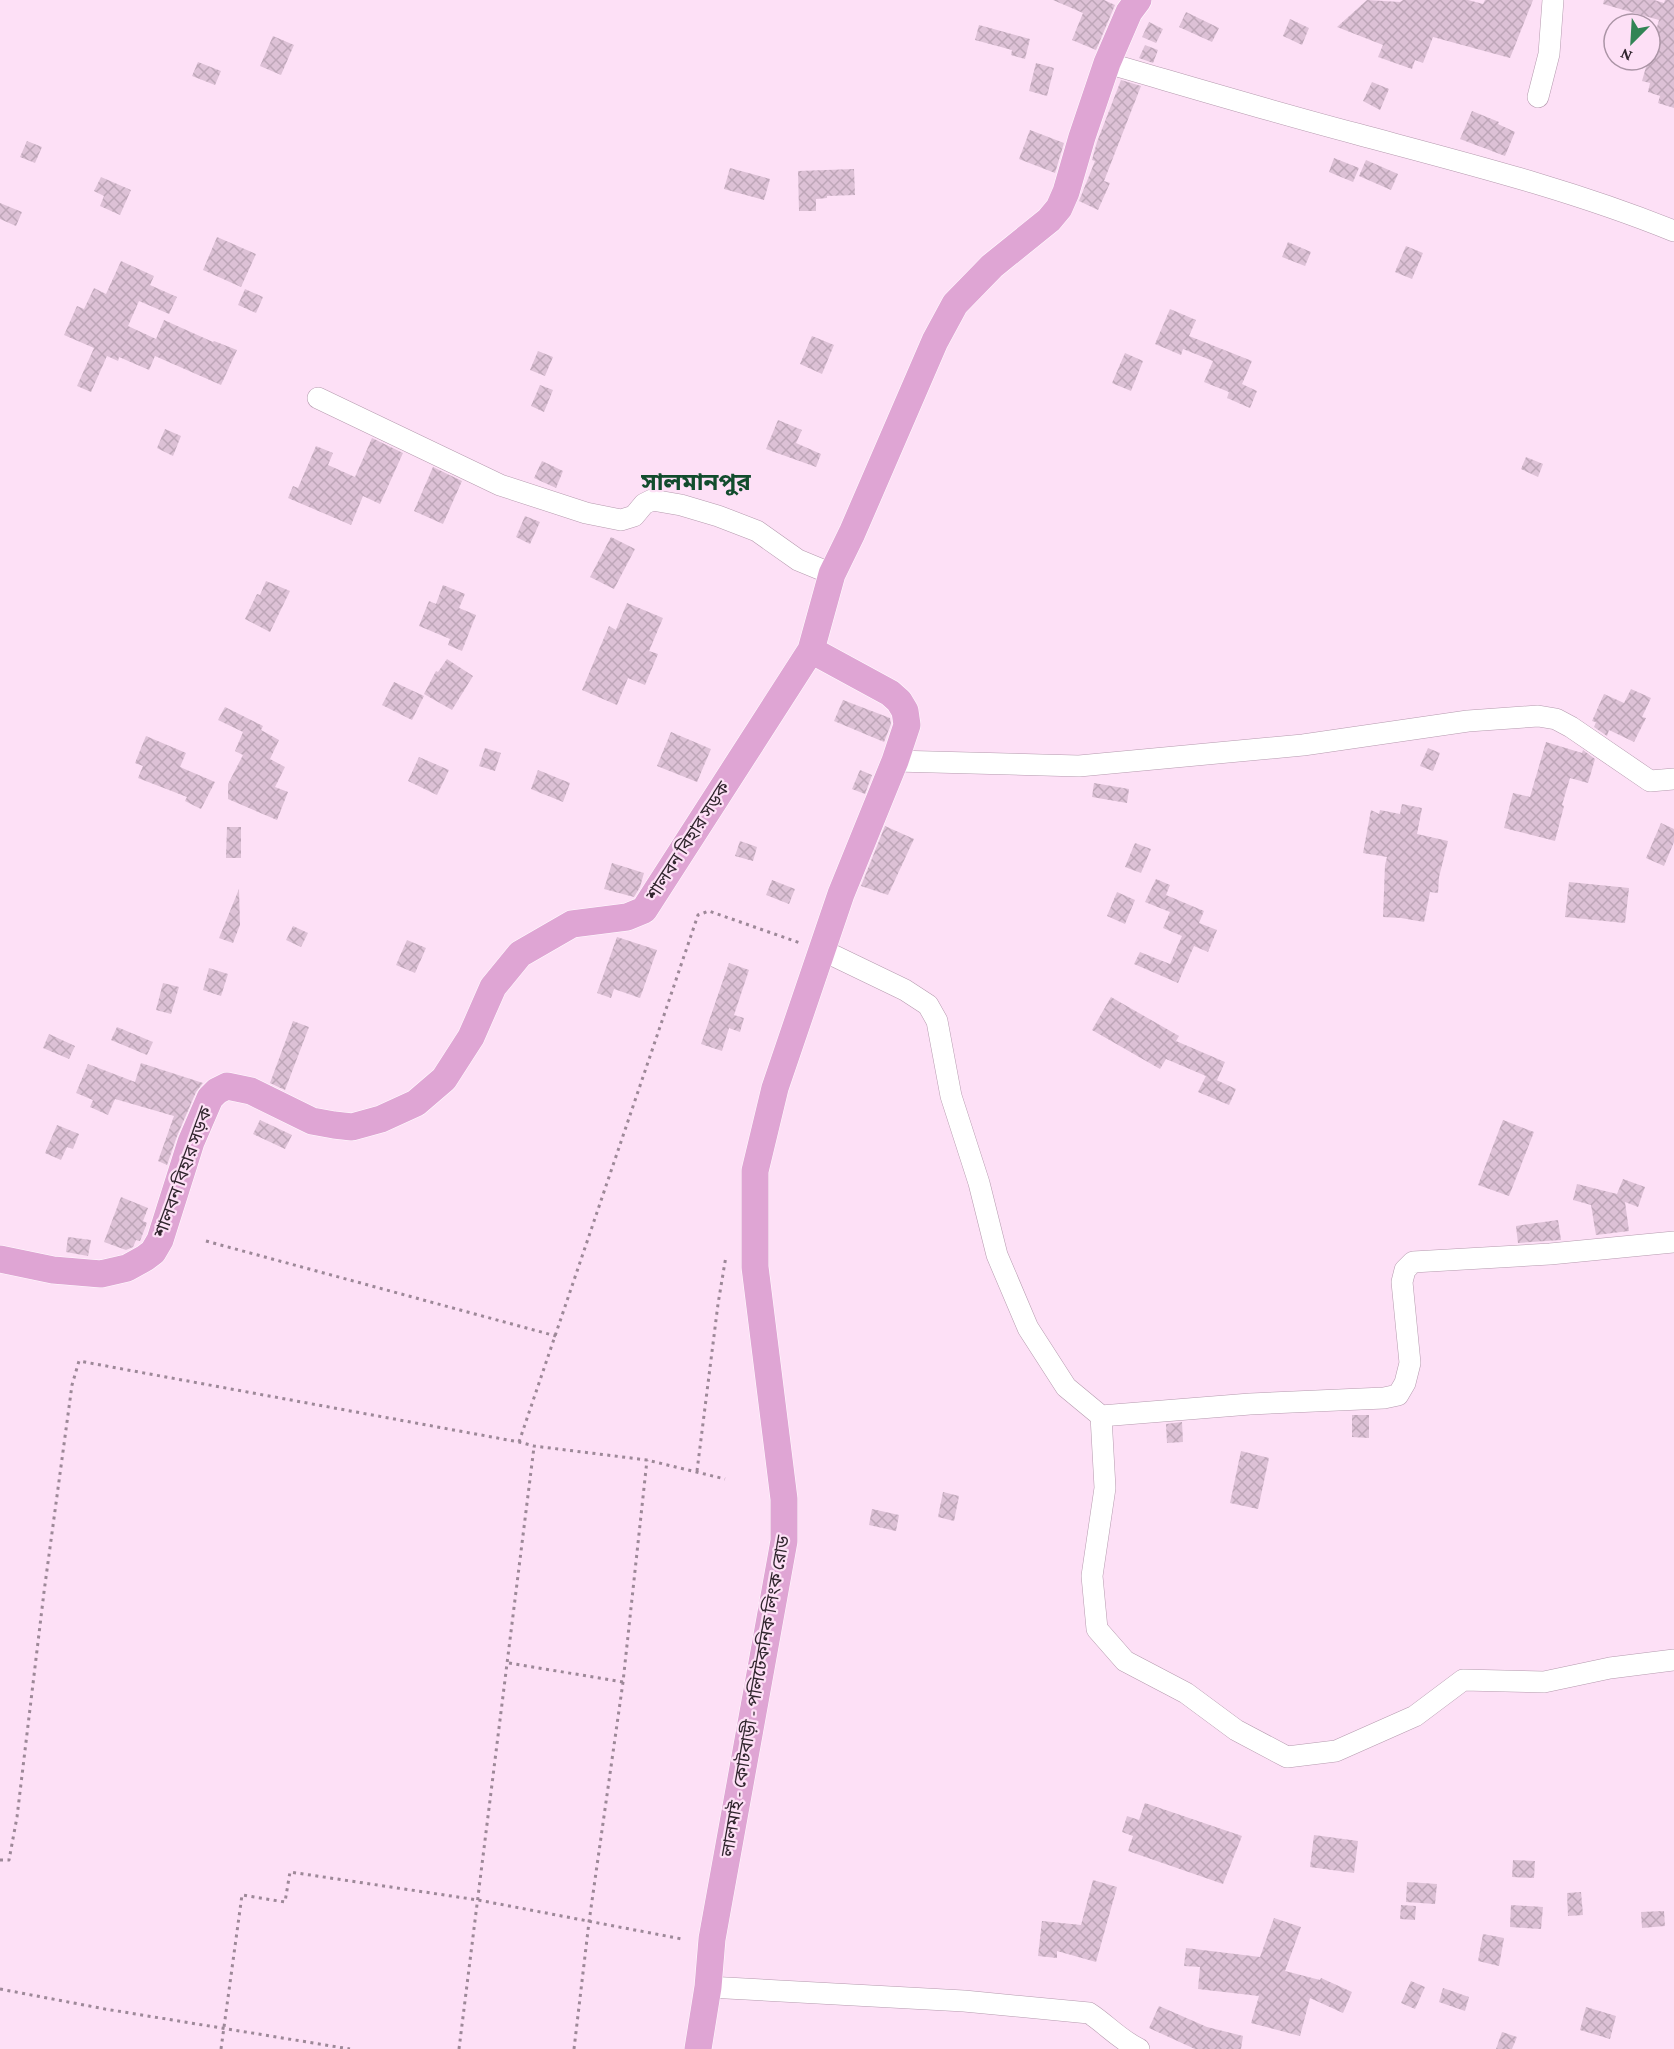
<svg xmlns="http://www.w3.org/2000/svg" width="1674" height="2049" viewBox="0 0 1674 2049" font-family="'Crimson Pro','Noto Sans Bengali',serif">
  <defs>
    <pattern id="building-cross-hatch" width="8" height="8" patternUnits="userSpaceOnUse" patternTransform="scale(1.5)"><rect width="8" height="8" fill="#ddc1d6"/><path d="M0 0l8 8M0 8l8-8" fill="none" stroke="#bea6b8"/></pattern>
  </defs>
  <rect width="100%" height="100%" fill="#fde0f6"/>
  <path fill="url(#building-cross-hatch)" d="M1053 0H1104L1115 5 1096 50 1072 40 1083 13Z
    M1367 0 1400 2 1403 0H1468L1483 4 1485 0H1533L1510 58 1433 37 1423 63 1415 60 1412 69 1378 57 1383 45 1337 27Z
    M1604 0H1654L1664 3 1665 0H1674V108L1658 103 1660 96 1648 92 1650 83 1642 81 1648 60H1650V52L1659 20 1603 4Z
    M1186 12 1219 28 1212 42 1179 27Z
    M1290 19 1309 28 1302 45 1283 36Z
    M1149 22 1163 29 1156 43 1142 37Z
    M979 25 1030 39 1025 59 1011 55 1012 50 975 40Z
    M273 36 294 45 281 75 260 66Z
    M1145 45 1158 50 1153 63 1139 58Z
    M198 62 221 71 215 85 192 76Z
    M1036 63 1054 68 1047 96 1029 91Z
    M1121 80 1141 86 1104 181 1110 183 1098 210 1079 201 1095 161 1092 160 1097 142Z
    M1372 82 1389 89 1380 110 1363 101Z
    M1472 111 1499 122 1498 124 1515 132 1505 156 1460 139Z
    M1030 130 1064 143 1055 173 1019 159Z
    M27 141 42 147 35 163 20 157Z
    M1334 158 1359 168 1353 182 1329 172Z
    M1366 160 1398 174 1391 190 1359 176Z
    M730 168 770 179 764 200 724 189Z
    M854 169 855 195 827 196V198L816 199V211H799L798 171Z
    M101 177 131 190 120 215 100 206 104 196 94 191Z
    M0 203 22 212 16 226 0 219Z
    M217 237 256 254 241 287 203 270Z
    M1288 242 1311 252 1305 266 1282 257Z
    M1406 246 1423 253 1412 279 1395 272Z
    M121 261 154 276 150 285 177 297 169 314 139 301 128 326 156 339 164 320 213 342 214 341 237 350 221 385 155 356 149 370 119 357 118 361 107 356 91 392 77 386 94 348 64 335 77 306 84 309 94 288 106 294Z
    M245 289 263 297 256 313 238 305Z
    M1170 309 1196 320 1189 336 1252 361 1242 384 1257 391 1250 408 1227 398 1229 392 1204 382 1213 361 1183 349 1181 355 1155 344Z
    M812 336 834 345 822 374 800 364Z
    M538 351 553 357 545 376 530 370Z
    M1125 353 1143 361 1131 391 1112 383Z
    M540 385 553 390 544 412 531 406Z
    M778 420 802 430 796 443 821 454 816 467 766 449Z
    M165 429 181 436 173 456 157 448Z
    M372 438 403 453 380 504 363 496 351 525 288 498 293 486 298 488 316 446 333 453 328 465 355 477Z
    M1526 457 1543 464 1538 477 1521 469Z
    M542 461 563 471 556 488 534 478Z
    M433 467 462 481 443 524 414 511Z
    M525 516 540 522 530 544 516 537Z
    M611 537 635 549 614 589 590 577Z
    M266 581 290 591 270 632 245 619 257 594 260 595Z
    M443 585 465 594 459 608 476 615 462 651 448 645 450 639 419 626 429 601 436 604Z
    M627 603 663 618 649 651 658 654 645 685 628 678 617 705 582 690 609 626 616 630Z
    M447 659 473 676 452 710 424 694 436 671 438 672Z
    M394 682 424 696 412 720 382 705Z
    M1631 689 1651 698 1642 717 1646 718 1634 742 1609 730 1607 736 1594 727 1596 722 1592 721 1604 694 1624 703Z
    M843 700 890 718 891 724 884 742 834 721Z
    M225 707 263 726 261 730 279 740 270 759 285 767 275 787 288 792 277 820 228 799V784L243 755 235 751 243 732 218 720Z
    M671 732 711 749 697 782 657 766Z
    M146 736 186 753 180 767 215 782 201 809 185 801 187 797 138 778 143 766 135 763Z
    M1546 742 1582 753 1583 750 1595 759 1588 783 1570 778 1562 805 1564 806 1555 841 1504 828 1513 793 1530 797Z
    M485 748 501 753 495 771 479 766Z
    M1428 748 1440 753 1433 771 1420 766Z
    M419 757 449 770 437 795 408 781Z
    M538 770 570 783 563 802 531 789Z
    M860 770 872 775 865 794 852 789Z
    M1094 783 1129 789 1127 803 1092 797Z
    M1402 804 1422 808 1417 834 1448 841 1439 877 1438 893 1430 892 1424 922 1401 918 1383 917 1385 865 1387 857 1363 853 1371 810 1379 814 1380 810 1400 814Z
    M1661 823 1674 829V842L1664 866 1646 858Z
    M885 826 914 839 888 895 861 886Z
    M227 827H241V858H226Z
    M740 841 757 847 753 861 735 856Z
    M1135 843 1151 849 1141 873 1125 867Z
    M612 863 644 873 640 887 634 897 604 889Z
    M1156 879 1170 885 1166 895 1204 911 1199 923 1217 930 1208 952 1194 946 1178 983 1134 964 1140 952 1170 964 1182 936 1163 928 1170 912 1145 902Z
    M772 880 795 889 789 904 766 895Z
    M1569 882 1629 888 1625 923 1565 917Z
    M239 889 240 925 233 943 219 938Z
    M1117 892 1135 900 1125 924 1107 916Z
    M293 926 308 933 301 947 286 940Z
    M617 937 657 950 640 998 614 989 611 998 597 993Z
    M407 940 426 948 415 973 396 965Z
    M729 963 749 970 734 1015 744 1018 740 1032 729 1028 722 1051 701 1044Z
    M209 968 228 974 221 996 203 990Z
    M163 983 179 987 171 1014 156 1010Z
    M1111 997 1179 1036 1176 1041 1225 1062 1217 1080 1212 1078 1236 1089 1229 1105 1198 1092 1206 1076 1166 1059 1160 1069 1092 1030Z
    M293 1021 309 1027 285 1090 270 1083Z
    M117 1027 153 1042 147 1055 111 1040Z
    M49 1034 75 1046 69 1059 43 1048Z
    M141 1063 203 1083 196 1092 177 1136 167 1165 158 1161 174 1116 115 1099 108 1115 90 1107 93 1100 76 1093 88 1064 135 1082Z
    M260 1120 292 1135 285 1149 253 1134Z
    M1503 1120 1534 1132 1509 1196 1478 1185Z
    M57 1125 79 1134 73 1149 67 1147 61 1160 45 1153Z
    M1623 1179 1645 1187 1638 1207 1625 1202 1629 1231 1596 1235 1591 1205 1573 1200 1577 1184 1617 1194Z
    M121 1197 148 1208 143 1221 147 1223 140 1241 136 1240 133 1247 126 1250 104 1242Z
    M1558 1220 1561 1240 1518 1243 1516 1226Z
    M68 1237 91 1240 88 1256 66 1252Z
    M1352 1415H1369V1438L1352 1437Z
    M1182 1422 1183 1442 1167 1443 1166 1424Z
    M1241 1451 1269 1458 1258 1509 1230 1503Z
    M943 1492 959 1496 954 1521 938 1517Z
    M872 1509 899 1515 896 1531 869 1525Z
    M1145 1803 1242 1836 1223 1884 1128 1851 1133 1836 1122 1832 1127 1816 1139 1820Z
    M1314 1835 1358 1841 1354 1873 1310 1867Z
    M1513 1860 1535 1861 1534 1878 1512 1877Z
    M1093 1880 1117 1887 1096 1962 1057 1951V1958L1038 1956 1042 1921 1081 1925Z
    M1407 1882 1437 1884 1435 1904 1406 1902Z
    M1581 1892 1583 1915 1568 1916 1567 1893Z
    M1401 1905 1416 1906 1415 1920 1400 1919Z
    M1511 1905 1543 1907 1541 1929 1510 1927Z
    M1664 1911 1665 1926 1642 1928 1641 1912Z
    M1274 1918 1301 1927 1285 1971 1320 1980 1321 1978 1352 1992 1343 2013 1310 1998 1300 2036 1251 2023 1259 1996 1198 1989 1200 1967 1184 1966 1186 1948 1260 1957Z
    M1483 1934 1504 1938 1499 1966 1478 1961Z
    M1411 1981 1425 1987 1415 2009 1401 2003Z
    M1443 1988 1469 1997 1465 2011 1439 2002Z
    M1159 2006 1207 2027 1243 2036 1241 2049H1195L1149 2028Z
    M1586 2007 1616 2016 1610 2039 1580 2030Z
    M1502 2032 1517 2037 1512 2049H1496Z"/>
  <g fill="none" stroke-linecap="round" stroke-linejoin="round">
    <defs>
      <path id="minor" d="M1107 63C1190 87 1273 112 1357 134 1465 163 1570 189 1674 231
        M1538 97 1549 54 1553 0
        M318 398 500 485 586 513 621 520 634 516 644 504 652 500 681 505 718 516 757 531 798 560 832 574
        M895 761 1079 766 1303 745 1468 721 1538 716 1556 719 1571 727 1650 781 1674 779
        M822 950 905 990 928 1005 937 1021 951 1096 979 1183 997 1255 1028 1328 1066 1387 1101 1416 1250 1404 1384 1398 1398 1395 1405 1383 1410 1363 1402 1282 1405 1270 1413 1262 1550 1254 1674 1242
        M1101 1416 1105 1488 1092 1576 1097 1629 1125 1661 1186 1693 1236 1730 1287 1757 1336 1751 1415 1716 1463 1680 1544 1682 1610 1668 1674 1660
        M708 1987 964 2001 1089 2013C1106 2024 1120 2040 1139 2049"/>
      <path id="major" d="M0 1259 53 1270 101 1274 127 1268 145 1258 153 1252 160 1240 191 1142 210 1098 217 1091 227 1086 251 1091 312 1121 334 1125 352 1127 381 1119 416 1103 444 1079 471 1037 493 987 520 954 572 924 627 917 644 910 811 650 832 574 852 533 935 341 955 304 992 266 1049 220 1059 208 1066 192 1082 137 1107 63 1129 12 1138 0
        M698 2049 708 1987 712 1939 784 1541V1499L755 1267V1171L775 1088 841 894 895 761 907 725 905 711 899 701 890 693 811 650"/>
    </defs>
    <use href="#minor" stroke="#b59aae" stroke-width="22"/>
    <use href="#major" stroke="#fff" stroke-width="28"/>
    <path stroke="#9d8898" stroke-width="3" stroke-dasharray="3 4.5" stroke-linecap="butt" d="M206 1241 556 1336
      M519 1442 698 915 709 911 800 943
      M697 1471 718 1304 726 1256
      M509 1663 623 1682
      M0 1860H9L17 1817 44 1592 72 1385 79 1361 519 1442 534 1446 647 1460 725 1479
      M0 1989 105 2009 350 2049
      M221 2049 242 1895 285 1902 290 1872 478 1900 682 1939
      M459 2049 534 1447
      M574 2049 589 1922 623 1682 647 1460"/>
    <use href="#minor" stroke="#fff" stroke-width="21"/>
    <use href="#major" stroke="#dfa5d4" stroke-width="27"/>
  </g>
  <g text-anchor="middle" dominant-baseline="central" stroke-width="4.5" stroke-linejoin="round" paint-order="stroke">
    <g font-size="18" fill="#30252d" stroke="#fde0f6">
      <text transform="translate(688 841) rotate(-57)">শালবন বিহার সড়ক</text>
      <text transform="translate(183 1172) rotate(-70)">শালবন বিহার সড়ক</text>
      <text transform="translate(755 1696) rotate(-80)">লালমাই - কোটবাড়ী - পলিটেকনিক লিংক রোড</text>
    </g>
    <g font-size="24" font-weight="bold" fill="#124c2d" stroke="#fde0f6">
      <text x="696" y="481">সালমানপুর</text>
    </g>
  </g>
  <g transform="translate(1632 42) rotate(204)"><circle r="28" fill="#fde0f6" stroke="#ab95a6" stroke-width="1.5"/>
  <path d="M0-4.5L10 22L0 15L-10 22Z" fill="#328455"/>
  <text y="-9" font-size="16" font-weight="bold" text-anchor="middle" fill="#30252d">N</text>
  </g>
</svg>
